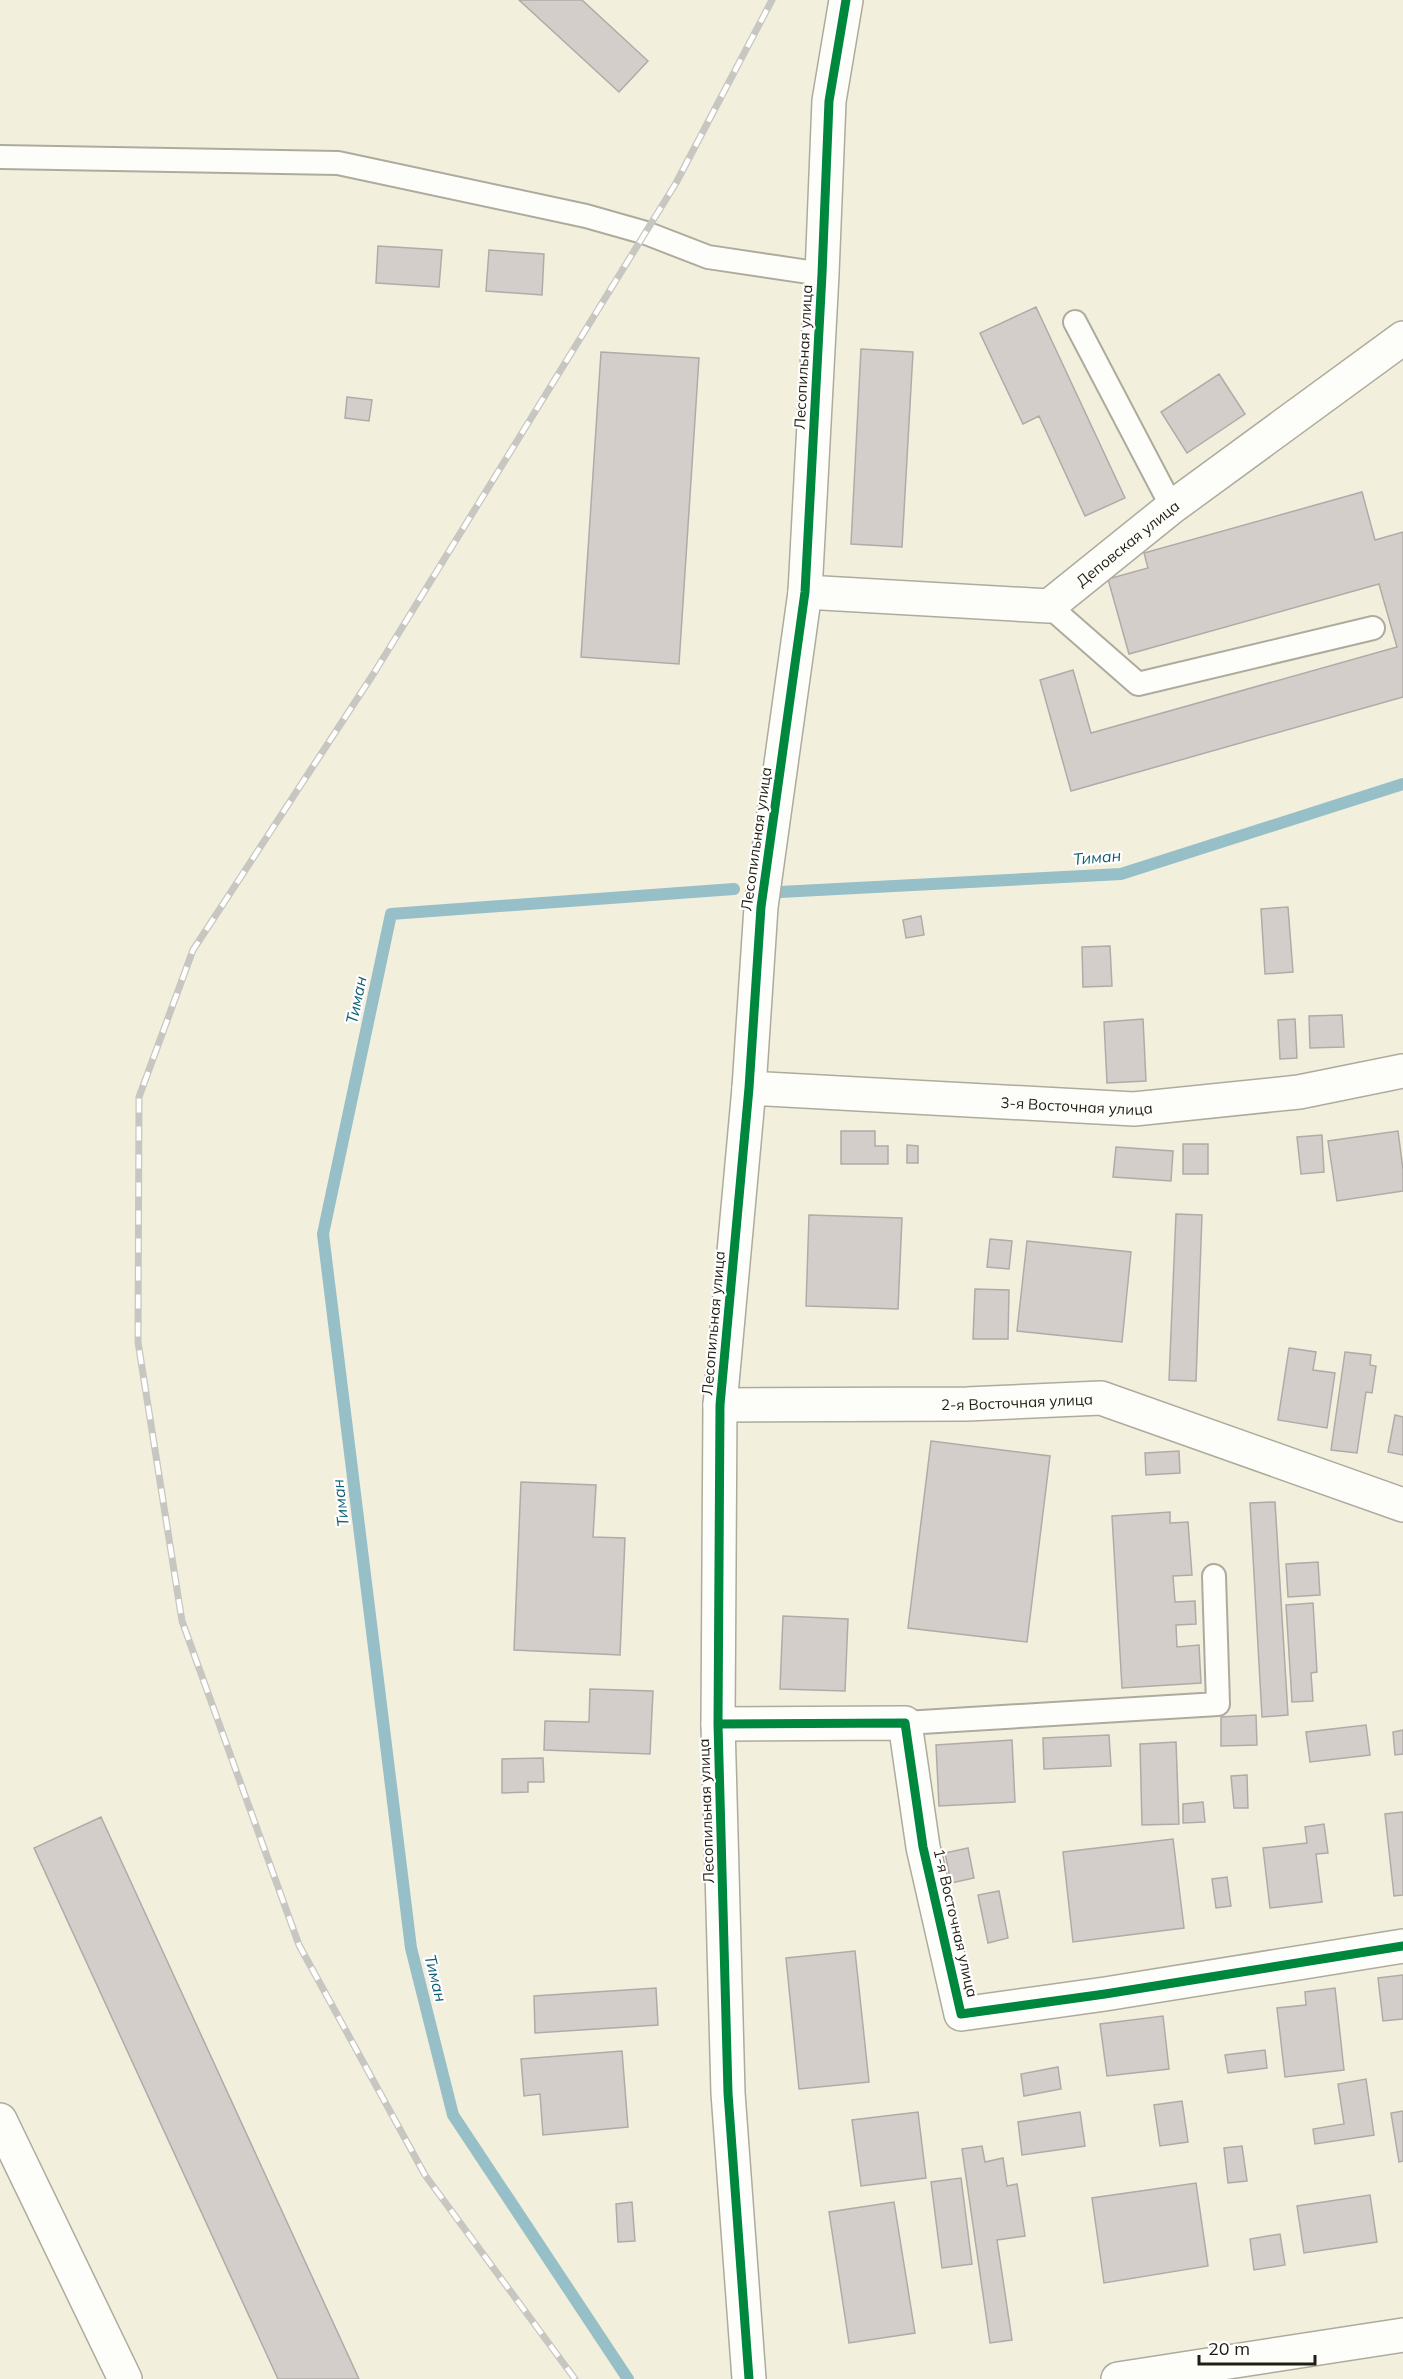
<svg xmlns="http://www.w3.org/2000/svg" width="1403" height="2379" viewBox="0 0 1403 2379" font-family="Mulish,sans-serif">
  <rect width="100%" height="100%" fill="#f3efdd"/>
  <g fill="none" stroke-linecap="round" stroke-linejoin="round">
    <path stroke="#96bfc8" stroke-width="12" d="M780 892 1121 874 1403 784
      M628 2379 453 2115 411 1948 323 1234 391 914 734 889"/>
  </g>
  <path fill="#d4cecb" stroke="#b0aba8" stroke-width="1.5" d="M519 0H582L648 61 619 92Z
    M378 246 442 250 439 287 376 283Z
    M489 250 544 254 542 295 486 291Z
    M1036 307 1125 498 1085 516 1039 416 1023 424 980 333Z
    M861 349 913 352 902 547 851 544Z
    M601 352 699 358 679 664 581 657Z
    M1219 374 1245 414 1187 453 1161 412Z
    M347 397 372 400 369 421 345 418Z
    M1362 492 1375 540 1403 532V697L1071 791 1040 680 1073 670 1091 733 1397 647 1379 584 1129 654 1108 579 1148 568 1144 553Z
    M1288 907 1293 972 1265 974 1261 909Z
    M921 916 924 935 906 938 903 920Z
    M1110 946 1112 986 1083 987 1082 947Z
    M1342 1015 1344 1047 1310 1048 1309 1016Z
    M1143 1019 1146 1081 1107 1083 1104 1022Z
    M1295 1019 1297 1058 1280 1059 1278 1020Z
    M841 1131H875V1146H888V1164H841Z
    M1398 1131 1403 1170V1191L1337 1201 1328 1141Z
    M1322 1135 1324 1172 1301 1174 1297 1137Z
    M1183 1144H1208V1174H1183Z
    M907 1145 918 1146V1163H907Z
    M1116 1147 1173 1151 1171 1181 1113 1177Z
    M1176 1214 1202 1215 1196 1381 1169 1380Z
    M809 1215 902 1218 898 1309 806 1306Z
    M990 1239 1012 1241 1009 1269 987 1267Z
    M1027 1241 1131 1252 1122 1342 1017 1331Z
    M975 1289 1009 1290 1008 1339H973Z
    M1289 1348 1316 1352 1313 1370 1335 1373 1327 1428 1278 1420Z
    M1345 1352 1371 1355 1370 1365 1376 1366 1372 1393 1366 1392 1357 1453 1331 1450Z
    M1395 1415 1403 1417V1455L1388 1452Z
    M931 1441 1050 1456 1027 1642 908 1628Z
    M1179 1451 1180 1473 1146 1475 1145 1453Z
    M521 1482 596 1485 593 1537 625 1538 620 1655 514 1650Z
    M1275 1502 1288 1715 1262 1717 1250 1503Z
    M1170 1512V1523L1188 1522 1192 1575 1173 1576 1175 1602 1195 1601 1196 1624 1176 1625 1177 1647 1199 1645 1201 1683 1122 1688 1112 1516Z
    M1318 1562 1320 1595 1288 1597 1286 1564Z
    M1313 1603 1317 1672 1311 1673 1313 1701 1292 1702 1286 1605Z
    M783 1616 848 1619 845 1691 780 1689Z
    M590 1689 653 1691 650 1754 544 1750 545 1721 589 1722Z
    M1256 1715 1257 1745 1221 1746V1717Z
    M1366 1725 1370 1755 1310 1762 1306 1732Z
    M1403 1730V1754L1395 1755 1393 1732Z
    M1109 1735 1111 1766 1044 1769 1043 1738Z
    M1012 1740 1015 1802 939 1806 936 1745Z
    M1176 1742 1179 1824 1142 1825 1140 1744Z
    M543 1758 544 1782H528V1792L502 1793V1759Z
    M1247 1775 1248 1808H1234L1231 1776Z
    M1203 1802 1205 1822 1183 1823V1804Z
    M1403 1812V1895L1394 1896 1385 1814Z
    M101 1817 359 2379H278L34 1848Z
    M1324 1824 1328 1853 1316 1854 1322 1902 1270 1908 1263 1848 1307 1843 1305 1827Z
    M1173 1839 1184 1928 1073 1942 1063 1852Z
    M968 1848 974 1878 951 1883 945 1853Z
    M1227 1877 1231 1906 1216 1908 1212 1879Z
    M999 1891 1008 1938 988 1943 978 1895Z
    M855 1951 869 2082 799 2089 786 1958Z
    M1403 1975V2019L1383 2021 1378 1978Z
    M656 1988 658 2025 535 2033 534 1996Z
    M1335 1988 1344 2070 1285 2077 1277 2008 1306 2005 1305 1992Z
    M1163 2016 1169 2069 1107 2076 1100 2024Z
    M1265 2050 1267 2068 1228 2073 1225 2055Z
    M622 2051 628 2127 543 2135 540 2094 524 2096 521 2059Z
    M1058 2067 1061 2089 1024 2096 1021 2074Z
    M1366 2079 1374 2135 1315 2144 1313 2129 1344 2124 1338 2084Z
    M1182 2101 1188 2142 1160 2146 1154 2105Z
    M1403 2111V2161L1399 2162 1391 2113Z
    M918 2112 926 2178 861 2186 852 2120Z
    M1080 2112 1085 2146 1022 2155 1018 2122Z
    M982 2146 985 2162 1003 2158 1007 2186 1017 2184 1025 2236 997 2240 1012 2340 990 2343 962 2149Z
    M1242 2146 1247 2181 1228 2183 1224 2148Z
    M961 2178 972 2264 942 2268 931 2182Z
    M1196 2183 1208 2266 1104 2283 1092 2198Z
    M1370 2195 1377 2242 1304 2253 1297 2206Z
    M632 2202 635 2241 618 2242 616 2204Z
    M894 2202 915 2333 849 2343 829 2212Z
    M1280 2234 1285 2265 1254 2270 1250 2239Z"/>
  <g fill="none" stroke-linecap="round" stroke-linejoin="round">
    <defs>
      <path id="service" d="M0 157 338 163 586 216 646 233 708 257 822 274
        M1075 322 1172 507
        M1049 606 1138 684 1373 628
        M905 1723 1218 1704 1214 1576"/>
      <g id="minor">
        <path id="s1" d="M805 592 1049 606 1172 507 1403 338"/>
        <path id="s2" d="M749 1088 1134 1109 1299 1092 1403 1071"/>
        <path id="s3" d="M720 1405 967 1404 1101 1398 1403 1505"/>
        <path d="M718 1724 905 1723 923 1847 961 2014 1105 1994 1403 1946"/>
        <path d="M0 2120 125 2379"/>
        <path d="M749 2379 728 2093 718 1724 720 1405 749 1088 761 907 805 592 822 274 829 101 846 0"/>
        <path d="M1118 2379 1403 2335"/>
      </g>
    </defs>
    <use href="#service" stroke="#aeab9d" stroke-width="26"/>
    <use href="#minor" stroke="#aeab9d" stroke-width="36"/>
    <use href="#service" stroke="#fdfdfa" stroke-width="22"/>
    <use href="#minor" stroke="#fdfdfa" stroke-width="33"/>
    <defs>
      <path id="rail" d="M575 2379 425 2175 299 1945 182 1621 138 1342 139 1097 193 950 374 673 676 183 772 0"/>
    </defs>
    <use href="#rail" stroke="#c8c6c1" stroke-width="7"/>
    <use href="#rail" stroke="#fff" stroke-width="4.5" stroke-dasharray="14" stroke-linecap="butt"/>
    <defs>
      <path id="cycleway" d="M718 1724 905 1723 923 1847 961 2014 1105 1994 1403 1946
        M749 2379 728 2093 718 1724 720 1405 749 1088 761 907 805 592 822 274 829 101 846 0"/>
    </defs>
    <use href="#cycleway" stroke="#fff" stroke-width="13"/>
    <use href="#cycleway" stroke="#00873e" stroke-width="9"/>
  </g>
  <g text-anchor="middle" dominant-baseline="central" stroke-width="4.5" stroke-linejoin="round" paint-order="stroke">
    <g font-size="15" fill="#211e12" stroke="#fff">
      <text transform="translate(803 357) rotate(-87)">Лесопильная улица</text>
      <text stroke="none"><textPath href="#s1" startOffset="345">Деповская улица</textPath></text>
      <text transform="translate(756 839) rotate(-82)">Лесопильная улица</text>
      <text stroke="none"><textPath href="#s2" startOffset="328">3-я Восточная улица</textPath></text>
      <text transform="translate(713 1323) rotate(-85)">Лесопильная улица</text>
      <text stroke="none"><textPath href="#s3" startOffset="297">2-я Восточная улица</textPath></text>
      <text transform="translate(706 1811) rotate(-92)">Лесопильная улица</text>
      <text transform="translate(956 1923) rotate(77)">1-я Восточная улица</text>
    </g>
    <g font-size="16" font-style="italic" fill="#0f6076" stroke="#fff">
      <text transform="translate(1097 857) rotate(-5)">Тиман</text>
      <text transform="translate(356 1000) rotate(-78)">Тиман</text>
      <text transform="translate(340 1503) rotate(-97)">Тиман</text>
      <text transform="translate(436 1978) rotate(76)">Тиман</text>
    </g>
  </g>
  <path d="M1199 2355v9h116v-9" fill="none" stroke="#211e12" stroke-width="3"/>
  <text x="1208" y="2355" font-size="18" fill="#211e12" stroke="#ffffff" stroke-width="4.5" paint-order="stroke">20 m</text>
</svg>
